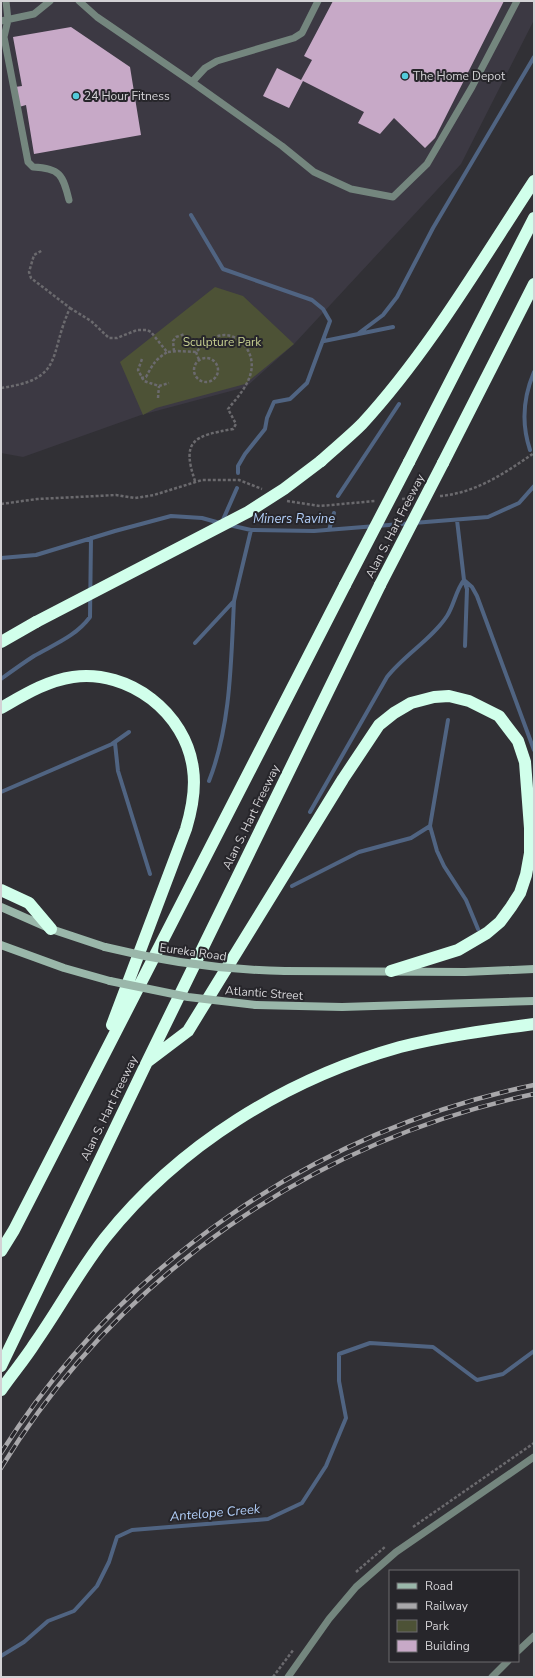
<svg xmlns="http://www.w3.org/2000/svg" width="535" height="1678" viewBox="0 0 535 1678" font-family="'Nunito Sans',sans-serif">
  <rect width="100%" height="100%" fill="#313035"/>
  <path fill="#3c3943" d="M1 1H534V20L461 164 294 344 246 387 141 415 23 457 1 453Z"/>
  <path fill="#4d5236" d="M215 287 243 296 294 344 245 384 156 408 143 415 120 362Z"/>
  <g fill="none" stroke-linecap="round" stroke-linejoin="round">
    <path stroke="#506482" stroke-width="4" d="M191 215 223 269 312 300 323 309 330 321 307 383 290 399 274 402 267 418 265 429 245 454 238 466V473
      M359 333 383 315 397 297 433 228 534 57
      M324 341 393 327
      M530 450C521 423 523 398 534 372
      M338 496 399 404
      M457 520 464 580 467 589 465 646
      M222 522 237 488
      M229 525 251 530 314 531 488 517 519 503 534 486
      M329 530 334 513
      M1 558 36 555 115 531 171 516 202 518 220 523
      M195 643 234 601 251 530
      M1 679C12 671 23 663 34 656 55 644 76 636 90 617L91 538
      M115 743 118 771 150 874
      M209 781C231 725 231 661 234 601
      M1 792 112 744 129 732
      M310 812 387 677C404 655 432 639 447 616 454 605 456 590 464 580L472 587 477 596 534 750
      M430 826 437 851 444 866 466 900 478 929
      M292 886 359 852 411 838 430 826 448 720
      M1 1656 24 1642 48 1621 74 1611 97 1586 109 1562 117 1537 132 1530 268 1519 302 1503 326 1466 346 1418 339 1381V1354L370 1343 433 1347 477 1380 503 1374 534 1351"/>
  </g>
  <path fill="#c7a9c7" d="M333 1H504L435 138 425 148 394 118 380 134 358 123 364 112 303 81 289 108 263 96 277 68 301 80 312 60 304 56Z
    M71 27 130 67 141 135 34 154 26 105 19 107 15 87 22 86 13 37Z"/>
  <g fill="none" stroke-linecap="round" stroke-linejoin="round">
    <path stroke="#6b6a6e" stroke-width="2.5" stroke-dasharray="3 2" stroke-linecap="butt" d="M70 308 91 321 109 338H117L137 330H147L151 332 167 352 178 351 196 352C201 347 208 340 215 337 237 328 256 352 251 372 248 386 237 398 228 409L236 424 233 429C194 436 181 440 195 481
      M174 351 173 341 176 337 185 334
      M196 352 199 360
      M194 370a12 12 0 1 1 24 0a12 12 0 1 1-24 0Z
      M142 359 138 370 144 381 159 386 169 383
      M141 378 146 377C153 364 154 361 167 352
      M1 388C65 379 48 356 70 308L31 278 29 272 34 255 43 250
      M158 398 159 386
      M440 496C476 493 505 473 534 453
      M402 499 413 498
      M287 501 320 506 375 501
      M1 504 37 499 116 495 135 498 154 495 202 480H239L262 489
      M413 1527 534 1443
      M356 1572 386 1546
      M273 1677 294 1649"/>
    <path stroke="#74867e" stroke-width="7" d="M6 1 8 20 4 37 28 162 33 167C60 168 63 175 69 200
      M79 1 97 17 192 82 282 146 314 172 351 189 393 197 427 164 472 87 517 1
      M1 21 34 14 50 1
      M192 82 205 68 217 61 294 38 302 33 318 1
      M518 1651 534 1636
      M288 1677 329 1619 356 1587 396 1552 534 1457
      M492 1677 508 1661"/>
    <path stroke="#9ab7aa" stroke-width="8" d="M1 907 51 929 105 947
      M1 945 64 968 110 981
      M285 971 465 972 534 969
      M256 1005 342 1007 534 1001"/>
    <path stroke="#d1ffeb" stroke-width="12" d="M321 461C334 449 349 437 362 424 429 351 480 263 534 181
      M409 462 534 218
      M443 463 534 284
      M1 642 36 622
      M1 708C24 695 46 681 73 677 129 669 186 713 193 769 196 789 192 809 186 829L112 1025
      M1 890 29 903 51 929
      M147 1062 188 1031 343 779 379 725 394 713 411 703 434 697 449 696 469 701 499 716 518 741 525 762 530 828V853L526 875 520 893 511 907 500 922 487 933 458 950 391 971
      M1 1251 14 1230 345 585
      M1 1366 147 1062 380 585
      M1 1390C12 1374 25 1359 35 1343 59 1309 79 1271 105 1238 179 1145 286 1079 400 1047 444 1036 489 1030 534 1024"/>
    <defs>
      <path id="rail" d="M1 1453C121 1263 315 1131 534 1085
        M1 1468C119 1275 313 1141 534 1094"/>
    </defs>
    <use href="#rail" stroke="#a8a7aa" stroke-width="4.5"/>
    <use href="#rail" stroke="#27262b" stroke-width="3" stroke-dasharray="9" stroke-linecap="butt"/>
    <path stroke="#9ab7aa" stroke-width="8" d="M105 947C165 962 224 970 285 971
      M110 981 188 997 256 1005"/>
    <path stroke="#d1ffeb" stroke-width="12" d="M345 585 409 462
      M380 585 443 463
      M36 622 248 512 284 489 321 461"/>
  </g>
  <g fill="#53cbdb" stroke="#27262b" stroke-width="1.5">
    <circle cx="405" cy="76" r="4"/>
    <circle cx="76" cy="96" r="4"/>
  </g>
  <g text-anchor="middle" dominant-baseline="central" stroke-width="4" stroke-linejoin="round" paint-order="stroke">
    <g font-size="12" fill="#d3d2d5" stroke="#27262b" text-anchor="start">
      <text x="413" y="76">The Home Depot</text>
      <text x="84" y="96">24 Hour Fitness</text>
    </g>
    <g font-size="12" fill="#c6cf90" stroke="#27262b">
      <text x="222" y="342">Sculpture Park</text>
    </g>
    <g font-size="12" fill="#d3d2d5" stroke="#27262b">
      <text transform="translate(395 526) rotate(-63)">Alan S. Hart Freeway</text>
      <text transform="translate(251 817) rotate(-64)">Alan S. Hart Freeway</text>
      <text transform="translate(193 952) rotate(8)">Eureka Road</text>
      <text transform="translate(264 993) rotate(4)">Atlantic Street</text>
      <text transform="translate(109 1108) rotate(-64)">Alan S. Hart Freeway</text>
    </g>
    <g font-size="13" font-style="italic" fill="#b2cff9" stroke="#27262b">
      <text x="294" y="519">Miners Ravine</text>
      <text transform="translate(215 1513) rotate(-5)">Antelope Creek</text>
    </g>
  </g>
  <rect width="535" height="1678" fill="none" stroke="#d3d2d5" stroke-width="4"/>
  <rect x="389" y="1570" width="130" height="92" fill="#27262b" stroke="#6c6b6f"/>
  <rect x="397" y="1583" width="20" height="6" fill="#9ab7aa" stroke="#6c6b6f"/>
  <text x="425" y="1590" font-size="12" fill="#d3d2d5">Road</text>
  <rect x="397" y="1603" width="20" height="6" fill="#a8a7aa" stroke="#6c6b6f"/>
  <text x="425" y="1610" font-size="12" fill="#d3d2d5">Railway</text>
  <rect x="397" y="1620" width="20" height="12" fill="#4d5236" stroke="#6c6b6f"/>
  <text x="425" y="1630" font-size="12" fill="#d3d2d5">Park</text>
  <rect x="397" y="1640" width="20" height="12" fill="#c7a9c7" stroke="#6c6b6f"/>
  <text x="425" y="1650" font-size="12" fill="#d3d2d5">Building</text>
</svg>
